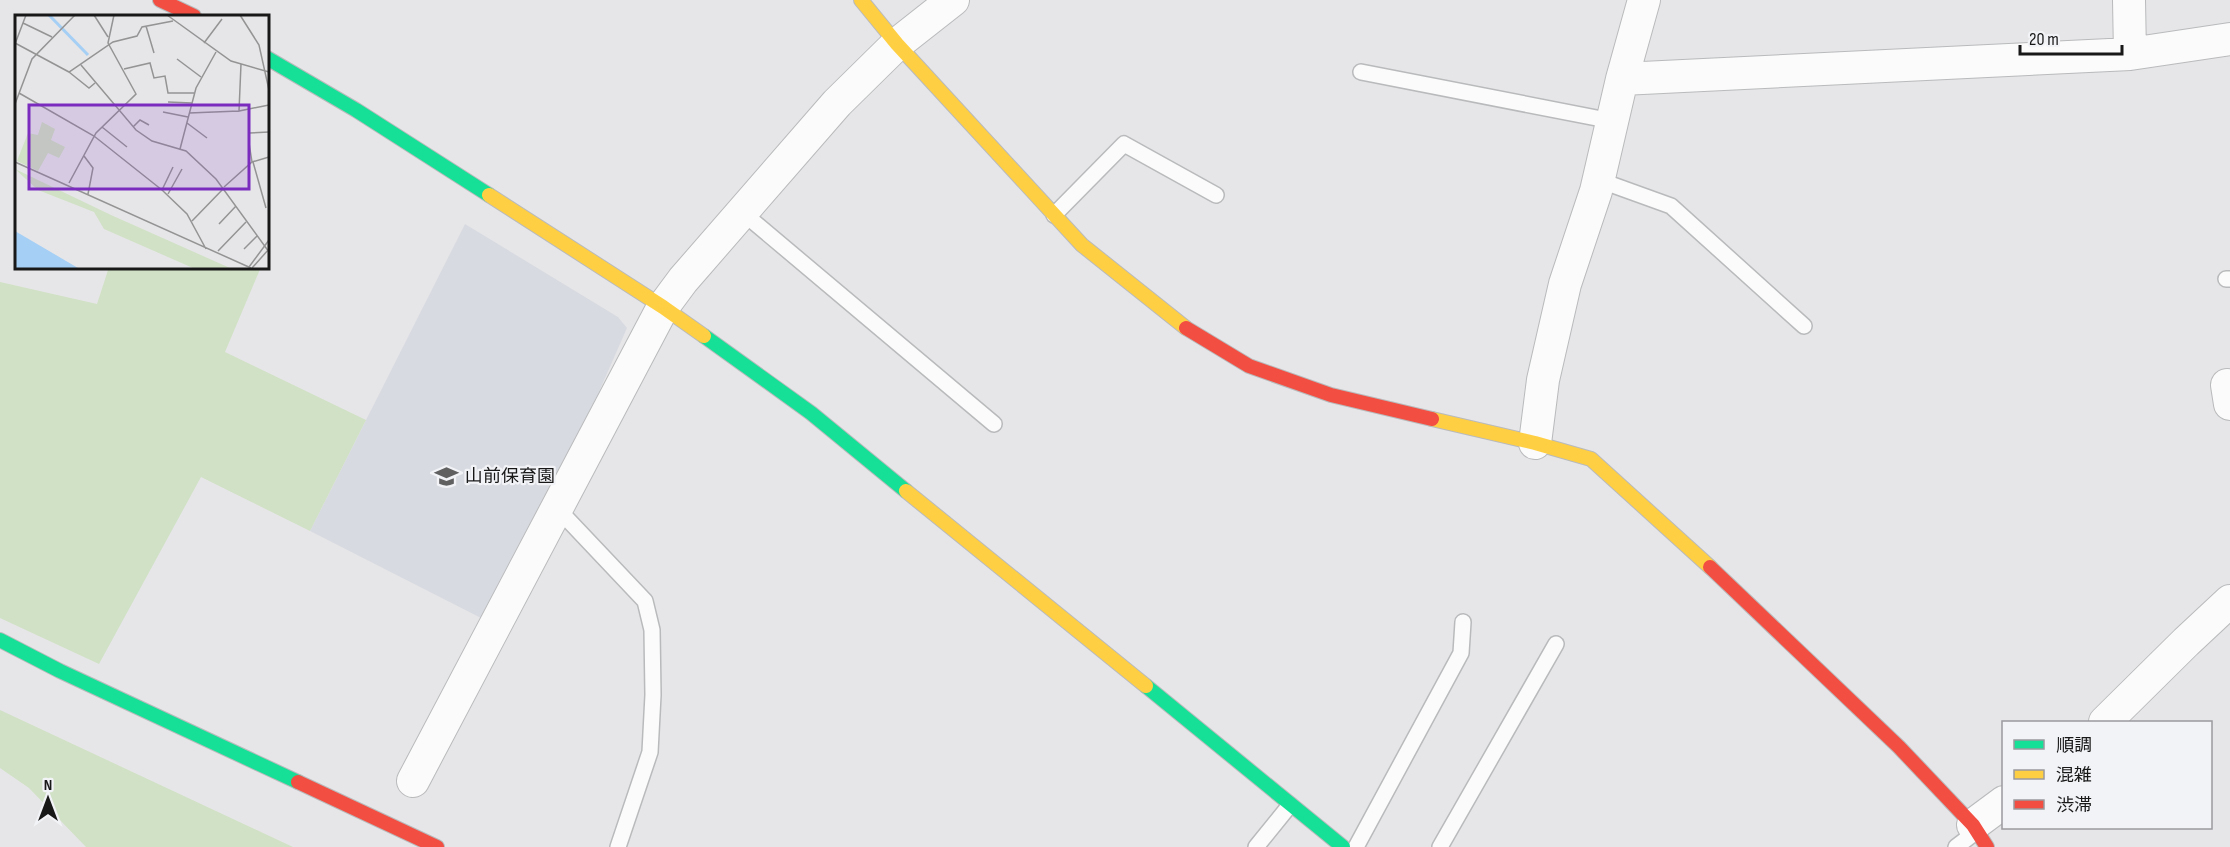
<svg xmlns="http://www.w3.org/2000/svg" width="2230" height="847" viewBox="0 0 2230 847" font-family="'Sofia Sans Condensed','Noto Sans JP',sans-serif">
  <rect width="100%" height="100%" fill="#e6e6e8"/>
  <path fill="#d8dae1" d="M465 224 618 317 627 328 598 394 483 619 310 531Z"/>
  <path fill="#d1e1c5" d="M109 267H261L225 352 366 420 310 531 201 477 99 664 0 618V282L97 304Z
    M0 710 293 847H86L29 788 0 768Z"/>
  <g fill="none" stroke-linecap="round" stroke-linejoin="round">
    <defs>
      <path id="lane" d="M1361 72 1612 121
        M1599 180 1671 206 1804 326
        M742 212 994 424
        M1054 215 1124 144 1216 195
        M2226 279H2230
        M557 508 645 601 652 630 653 695 650 752 618 847
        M1256 847 1290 805
        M1356 847 1461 653 1463 622
        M1440 847 1556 644
        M1956 847 1977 831"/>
      <path id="street" d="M2129 0 2130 54 2230 39
        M1622 79 2130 54
        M2227 385 2230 404
        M1535 443 1543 380 1565 284 1596 191 1622 79 1644 0
        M2105 722 2186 642 2230 601
        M413 781 663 307 683 280 837 103 897 44 953 0
        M1973 825 2004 802"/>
      <path id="fast" d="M267 58 356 110 489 195
        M704 336 811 413 906 491
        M0 640 60 671 298 782
        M1146 686 1343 847"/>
      <path id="slow" d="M861 0 897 44 1082 245 1186 328
        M489 195 663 307 704 336
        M1432 419 1535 443 1591 459 1710 567
        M906 491 1146 686"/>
      <path id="jam" d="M160 0 194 16
        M1186 328 1249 366 1331 395 1432 419
        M1710 567 1899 747 1973 825 1987 847
        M298 782 437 847"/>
    </defs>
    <use href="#lane" stroke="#b9babb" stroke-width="18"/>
    <use href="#street" stroke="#b9babb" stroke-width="34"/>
    <use href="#fast" stroke="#b9babb" stroke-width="16"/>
    <use href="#slow" stroke="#b9babb" stroke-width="16"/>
    <use href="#jam" stroke="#b9babb" stroke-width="16"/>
    <use href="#lane" stroke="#fbfbfc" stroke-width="15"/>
    <use href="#street" stroke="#fbfbfc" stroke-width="32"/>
    <use href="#fast" stroke="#16e098" stroke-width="14"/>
    <use href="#slow" stroke="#ffcf43" stroke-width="14"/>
    <use href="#jam" stroke="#f24e42" stroke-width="14"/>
  </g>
  <defs>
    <symbol id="school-bare" viewBox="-9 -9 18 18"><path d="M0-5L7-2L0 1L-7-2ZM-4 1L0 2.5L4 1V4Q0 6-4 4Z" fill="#606061" stroke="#f2f3f6" stroke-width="2.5" paint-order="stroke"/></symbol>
  </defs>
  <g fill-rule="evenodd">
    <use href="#school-bare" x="430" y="460" width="33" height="33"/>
  </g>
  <g text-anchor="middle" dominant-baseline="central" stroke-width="4.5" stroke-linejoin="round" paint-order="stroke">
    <g font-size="18" fill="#181819" stroke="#f2f3f6" text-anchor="start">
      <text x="465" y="476">山前保育園</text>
    </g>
  </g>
  <g transform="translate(15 15)">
    <rect width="254" height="254" fill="#e6e6e8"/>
    <path d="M27 107 40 114 36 125 50 132 44 143 33 138 23 156 2 146 13 118 23 120ZM0 154 96 200 215 253H178L89 214 79 197 23 175Z" fill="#d1e1c5"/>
    <path d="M0 216 63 253H0Z" fill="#a5cff5"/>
    <path fill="none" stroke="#a5cff5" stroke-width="3" d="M34 0 73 40"/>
    <path fill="none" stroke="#949495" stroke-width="1.5" d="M79 0 93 22M152 0 216 46 254 57M225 0 244 30 254 75M8 8 37 22M131 11 139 38M0 28 54 57 98 27 122 21 127 12 158 6M189 28 207 4M0 29 11 0M162 44 186 62M226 49 224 96 254 90M66 50 121 115 137 126 171 136 201 164 254 237M109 54 135 48 139 63 150 61 153 78H179M54 57 74 73 80 68M4 78 79 121 147 175 172 199 191 234M153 87 177 88M0 89 17 44 60 0M148 97 173 102M174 98 224 96M172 108 192 123M87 112 112 132M118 112 125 105 134 110M234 118 254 117M234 128 237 147M165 134 181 73 201 37M69 141 78 153 73 179M0 147 236 253M238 147 251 193M54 168 81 118 121 79 93 28 99 0M209 172 237 147 254 142M147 175 158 152M153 179 167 154M177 206 209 173M204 209 221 191M229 234 242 221M203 236 231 207M234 252 254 225M237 253 254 234"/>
    <path fill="#7b2cbf" fill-opacity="0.15" stroke="#7b2cbf" stroke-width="3" d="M14 90H234V174H14Z"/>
    <rect width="254" height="254" fill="none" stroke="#181819" stroke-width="3"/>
  </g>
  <rect x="2002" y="721" width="210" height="108" fill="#f2f3f6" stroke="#9b9b9e" stroke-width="1.5"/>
  <rect x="2014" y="740" width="30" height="9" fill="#16e098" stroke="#9b9b9e" stroke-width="1.5"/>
  <text x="2056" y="751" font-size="18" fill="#181819">順調</text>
  <rect x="2014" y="770" width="30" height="9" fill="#ffcf43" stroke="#9b9b9e" stroke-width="1.5"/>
  <text x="2056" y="781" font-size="18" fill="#181819">混雑</text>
  <rect x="2014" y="800" width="30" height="9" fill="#f24e42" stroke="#9b9b9e" stroke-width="1.5"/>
  <text x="2056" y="811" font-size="18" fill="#181819">渋滞</text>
  <g transform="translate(48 799)" stroke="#f2f3f6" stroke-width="4.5" paint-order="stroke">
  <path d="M0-4.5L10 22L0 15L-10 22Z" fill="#181819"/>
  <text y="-9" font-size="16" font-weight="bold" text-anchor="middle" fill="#181819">N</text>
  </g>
  <path d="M2020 45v9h102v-9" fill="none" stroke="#181819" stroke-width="3"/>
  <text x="2029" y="45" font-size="18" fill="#181819" stroke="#f2f3f6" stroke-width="4.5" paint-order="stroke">20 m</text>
</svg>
